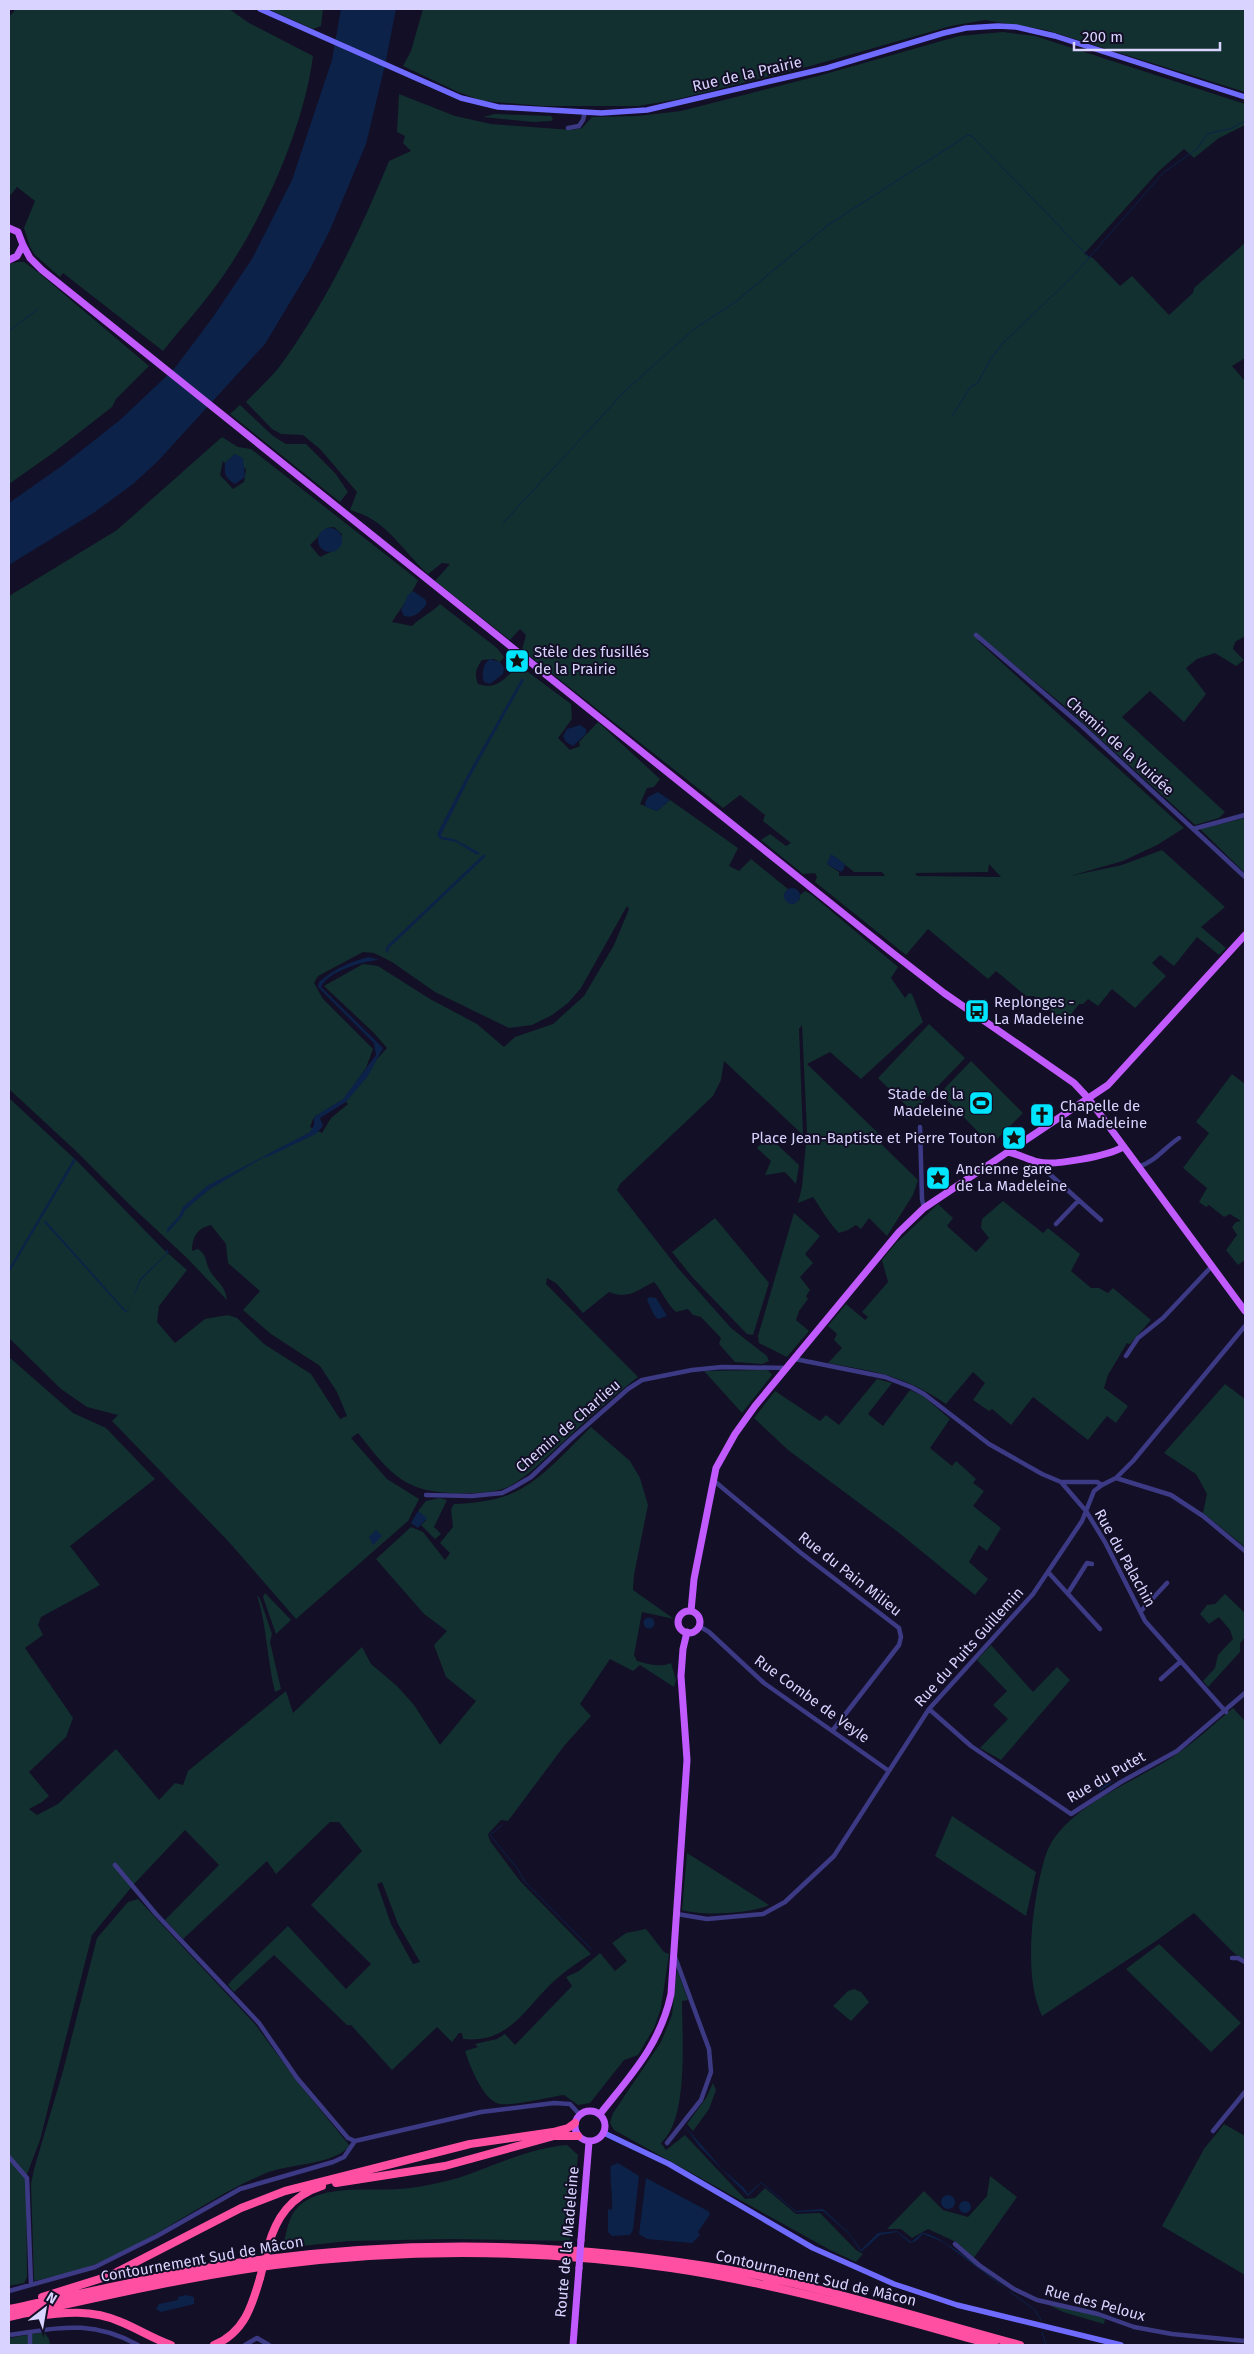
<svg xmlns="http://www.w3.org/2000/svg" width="1254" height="2354" viewBox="0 0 1254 2354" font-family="'Fira Sans',sans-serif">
  <rect width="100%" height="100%" fill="#130f26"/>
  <path fill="#12302f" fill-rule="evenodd" d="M16 9H229L249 23 313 56C304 128 261 224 218 283 201 307 181 328 163 351L63 273 60 277 35 255 30 247 24 228 35 201 17 187 9 197V17Z
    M268 9H323L321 26 313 29Z
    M423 9H1245V92L1046 30 985 20 951 26 807 67 674 100 638 106H542L483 101 458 92 403 66 411 51Z
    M1003 32 1035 36 1245 104V125L1219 138 1194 158 1184 149 1159 171 1084 254 1093 258 1120 286 1132 276 1169 315 1193 293 1194 288 1245 243V358L1232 366 1245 381V636L1235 642 1233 649 1244 660 1236 666 1215 653 1197 659 1186 668 1206 694 1184 722 1150 691 1122 717 1225 812 1219 818 1195 825 1062 704 989 644 977 640 1184 828 1157 845 1123 861 1070 876 1122 865 1162 850 1225 907 1201 927 1226 948 1219 955 1197 937 1174 966 1160 955 1152 963 1166 976 1135 1008 1112 989 1098 1006 1088 999 1083 1004H1079L1065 1022 1034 996H1026L996 971 988 979 928 929 906 955 815 882 817 877 815 873 803 874 761 840 770 834 786 846 791 843 763 821 765 815 740 795 723 808 522 650 526 635 520 629 510 640 435 581 450 564 442 563 428 574C408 556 392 530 368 517 363 514 356 512 350 510L357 492 320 449 303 435 281 434 272 429 246 402C257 390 270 379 280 366 326 303 360 232 389 161L411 151 403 143 405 136 397 132 399 94 455 116 491 124 572 130 582 128 592 117 638 116 681 111 818 76 959 36ZM834 856 854 872H882L885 876H839V872L827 864ZM989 864 1001 877 917 876 915 873 985 872H988Z
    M495 114 551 116 553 119 551 121 533 122 483 117Z
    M18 262H24L39 273 149 366 116 399 112 407 53 453 9 484V264Z
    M240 405 273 436 286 444H306L335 473 348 492 340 502 230 414Z
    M222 437 238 447 251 449 418 580C412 594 400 609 392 622L412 626C421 617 431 613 440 604L497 648 504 657 500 662 494 659 482 660C476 669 474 673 478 684 500 691 504 676 520 666L571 704 572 719 558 738 570 750 580 746 579 742 598 722 660 779 654 787 647 788 640 804 657 811 670 800 738 848 729 866 739 871 751 859 788 889 784 895 799 901 800 895 805 891 812 895 898 967 891 978 905 998 909 993 912 994 923 1022 861 1079 830 1052 807 1064 879 1134 875 1138 918 1180 913 1195 887 1236 869 1218 861 1229 856 1225 848 1230 839 1233C828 1222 822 1210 813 1197L798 1203 802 1187 807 1132 802 1025 799 1029 803 1135 724 1061 721 1080 713 1096 620 1184 617 1190 677 1267 731 1328 767 1356 769 1361 762 1364 735 1362 719 1344 721 1338 701 1317 693 1315 688 1309 676 1312C666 1303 663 1292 654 1282 637 1290 628 1300 609 1292L583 1313 556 1283 547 1278 546 1284 638 1377C612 1397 587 1419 563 1442 546 1457 530 1475 510 1486 498 1492 482 1493 469 1493 408 1495 394 1479 358 1433L351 1438 387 1479 419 1499 408 1521 296 1619 228 1541 112 1421 118 1415 87 1407 61 1389 9 1338V1098L78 1162 163 1249 187 1270 159 1306 157 1322 175 1343 205 1319 228 1315 237 1318 264 1344 311 1374 340 1419 347 1416 337 1392 320 1366 271 1334 243 1310 260 1291 228 1263 226 1244 211 1225C197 1228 192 1237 192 1251L198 1249C207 1255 205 1261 209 1269 216 1282 225 1284 227 1300L187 1258 131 1206 77 1152 9 1089V596L117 530ZM235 454 246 470 244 482 233 489 220 475 223 461 225 463ZM334 527 342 534 337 549 320 557 310 545 327 528ZM627 906 629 909 614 945 584 996 553 1024 515 1037 504 1047 477 1024 430 999 378 966 363 964 324 986 374 1033 387 1048 355 1083 366 1068 373 1049 323 999 314 983 318 976 363 952 374 953 392 962 435 992 509 1028 532 1025 552 1015 568 1003 581 988ZM344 1099 348 1104 331 1118 322 1133 310 1127 314 1117Z
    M1245 818V873L1200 829Z
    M929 1024 965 1058 913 1112 878 1078Z
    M971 1061 1023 1113 991 1145 940 1093Z
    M1232 1074 1245 1084V1260L1238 1265 1226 1250 1237 1235 1232 1227 1236 1222 1241 1221 1230 1214 1224 1217 1209 1205 1206 1207 1199 1202 1207 1188 1183 1168 1209 1133 1196 1122Z
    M768 1136 799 1165 796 1184 785 1172 765 1175 771 1161 757 1148Z
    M1003 1201 1043 1233 1048 1228 1080 1254 1071 1271 1091 1288H1099L1108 1293 1113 1288 1151 1320 1130 1344 1127 1343 1108 1375 1104 1388 1128 1406 1116 1423 1107 1416 1088 1440 1033 1397 1011 1425 992 1409 989 1411 973 1400 985 1383 973 1372 946 1404C903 1375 878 1372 828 1363L842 1348 834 1340 837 1334 828 1326 846 1304 865 1320 868 1317 862 1312 888 1282 882 1260 896 1243 938 1204 953 1218 947 1226 976 1252 989 1238 981 1228 982 1219Z
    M794 1213 820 1236 805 1254 813 1263 800 1277 810 1290 806 1296 808 1299 799 1311 796 1320 809 1331 787 1357 759 1343 758 1336Z
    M715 1218 769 1283 753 1335 747 1334 693 1278 672 1252Z
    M9 1357 73 1413 106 1428 155 1479 70 1546 100 1585 41 1617 38 1625 43 1635 25 1648 73 1718 66 1737 29 1772 49 1796 42 1802 29 1809 37 1815 58 1804 116 1749 159 1800 175 1783 183 1785 188 1771 286 1691 293 1713 362 1647 371 1664 397 1686 414 1705 440 1745 476 1701 446 1677 434 1645 447 1631 424 1614 376 1559 411 1527 423 1532 445 1560 450 1553 440 1543 453 1527 451 1509 454 1504C474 1503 496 1501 515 1492 544 1478 568 1449 591 1427L630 1461 640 1478 648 1505 634 1575 633 1590 674 1619 642 1612 634 1655 637 1661C648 1664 661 1668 671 1663L676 1680 674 1687 640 1665 633 1671 610 1659 580 1704 591 1716 564 1746 508 1821 501 1820 488 1834 490 1841 520 1881 591 1954C578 1962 565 1971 554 1981 525 2008 509 2044 463 2039L462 2033H459L452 2042 437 2027 392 2070 351 2025H347L274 1955 234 1992 228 1985 231 1981 288 1926 346 1989 371 1964 311 1905 362 1851 339 1822H330L276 1874 267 1861 183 1939 165 1920 219 1865 185 1830 134 1884 92 1935 40 2140 26 2177 27 2277 24 2283 9 2286ZM382 1882 398 1924 420 1962 413 1964 391 1924 377 1884Z
    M768 1370 772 1375 742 1413 704 1371Z
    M877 1379 892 1383 868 1414 883 1426 910 1390 923 1396 950 1419 930 1448 952 1466 956 1461 976 1479 973 1483 984 1491 973 1506 1001 1528 987 1551 979 1545 969 1562 988 1579 975 1595 898 1532 788 1450 754 1418 775 1391 820 1421 826 1415 839 1425Z
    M1225 1384 1245 1399V1547L1203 1513 1207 1494 1196 1474 1164 1453Z
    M440 1498 447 1500 434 1527 441 1534 435 1539 421 1525 426 1520 418 1511 426 1501Z
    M265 1593 291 1620 276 1634 263 1597Z
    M1225 1594 1245 1613V1637L1240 1643V1652L1208 1687 1203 1681 1215 1668 1218 1655 1233 1639 1230 1630 1219 1617 1209 1624 1200 1614 1207 1605 1215 1604Z
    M257 1595 260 1599 272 1634 270 1642 281 1689 275 1692C267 1660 267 1626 257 1595Z
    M991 1645 1033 1692 1057 1667 1070 1680 1001 1760 980 1748 1008 1719 993 1705 1007 1691 977 1660Z
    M1233 1708 1245 1721V1959L1235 1954 1194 1913 1156 1941 1042 2016C1030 1990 1030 1957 1032 1929 1034 1908 1040 1866 1049 1847 1071 1804 1139 1780 1177 1754 1197 1740 1215 1723 1233 1708Z
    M952 1816 1036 1872 1026 1916 935 1856Z
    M687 1853 769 1905C750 1914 702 1916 682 1910Z
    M138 1899 255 2024 296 2080 350 2146C331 2166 289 2163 264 2174 206 2199 155 2240 96 2264 77 2272 55 2276 34 2281L31 2184 34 2169 63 2071 97 1938 128 1902Z
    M646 1929 664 1952 669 1954 661 2008 654 2028 638 2055 624 2060 590 2103 578 2105 564 2095C549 2097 513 2106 501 2104 484 2103 470 2066 465 2051L478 2047 475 2044 497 2039 505 2034 515 2045 572 1986 566 1977 579 1971 600 1953 615 1971 627 1961 612 1943 626 1933Z
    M1159 1944 1241 2023 1211 2052 1126 1969Z
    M677 1970 688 2000 682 2001C682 2037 689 2119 661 2143L666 2150 685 2135 745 2199 755 2198 765 2188 796 2214 820 2213 856 2250 863 2254 856 2262 830 2250 614 2130 610 2123 613 2113 661 2042 672 2015Z
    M854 1989 861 1992 869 2002 851 2021 833 2006 848 1991Z
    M713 2083 716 2090 709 2109 693 2131 687 2124 706 2098Z
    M1224 2124 1245 2136V2275L1162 2226 1204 2149Z
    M567 2145 578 2155 570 2241 451 2239 349 2241 283 2248C286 2234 288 2216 299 2206 325 2182 378 2193 410 2188 426 2186 443 2182 458 2178 494 2166 529 2148 567 2145Z
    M990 2176 1017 2197 973 2259 956 2242 928 2229 912 2238 901 2229H887L924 2191 943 2210 968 2217 987 2196Z
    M1047 2304 1098 2316 1105 2319 1104 2324 1063 2312Z
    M44 2332 49 2339 50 2345H9V2338Z"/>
  <path fill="#0c2248" d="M341 9H396L385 65 366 144 330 230 310 269 265 344 158 461 133 484 95 512 9 565V503L63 465 120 420 174 369 213 317 252 259 292 180 332 60Z
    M235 454 243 458 245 477 235 484C225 478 224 474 225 463Z
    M318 540a12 12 0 1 1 24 0a12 12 0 1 1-24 0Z
    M413 591 426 600V605C420 612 414 619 404 616L401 610 408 595Z
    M490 659 500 662 504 668 503 674 490 684 484 682C481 674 483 664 490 659Z
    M522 678 524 680 471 775 441 835 442 837 454 839 480 853 477 855 456 842 440 839 437 834 468 774Z
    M580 725 586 729V734L573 746 566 742 563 736 567 729Z
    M658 792 670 800 657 811 646 807 645 803 648 797Z
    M484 854 486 856 389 948 388 953 385 950 387 946Z
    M831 854 845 864 844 869 841 872 827 864Z
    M784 896a8 8 0 1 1 16 0a8 8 0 1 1-16 0Z
    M369 957 379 960C364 961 328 971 321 987L383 1048 368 1076 346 1102 320 1118 323 1126 316 1134 265 1158 264 1157 210 1189 185 1210 182 1217 167 1233V1229L179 1216 183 1207 207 1186 310 1132 314 1125V1117L343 1099 376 1055 374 1043 318 987 319 982C333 970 351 961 369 957Z
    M74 1158 76 1160 9 1273V1269Z
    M45 1220 127 1312 140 1279 166 1254 167 1249 169 1252 141 1280 126 1313 44 1222Z
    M649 1297 656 1298 667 1316 658 1319 654 1315 647 1300Z
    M418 1511 427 1518 418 1528 411 1523Z
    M376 1530 382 1536 373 1545 369 1537Z
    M643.5 1623a5.5 5.5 0 1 1 11 0a5.5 5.5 0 1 1-11 0Z
    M1105 1776 1113 1782 1100 1791 1093 1783Z
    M684 2125 723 2170 744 2188 748 2194 761 2182 796 2211 823 2209 848 2232 861 2250 878 2233 897 2231 911 2242 922 2233C937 2231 996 2280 1010 2292L943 2242 923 2234 916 2241 910 2243 897 2232 880 2235 861 2252 848 2233 823 2211 796 2212 761 2183 748 2196 700 2147Z
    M618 2163 639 2176 633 2230 630 2235 612 2236 608 2232V2209L612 2210C613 2199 609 2171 611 2166Z
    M646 2178 708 2211 710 2214 698 2232 700 2235 692 2243 647 2239 639 2234Z
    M941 2202a7 7 0 1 1 14 0a7 7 0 1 1-14 0Z
    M959 2207a6 6 0 1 1 12 0a6 6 0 1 1-12 0Z
    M186 2295 194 2297V2304L161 2312 156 2309 159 2304 178 2300V2297Z"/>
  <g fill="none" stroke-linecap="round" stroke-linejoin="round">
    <path stroke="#0c2248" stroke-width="1" d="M9 331 38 309
      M952 416 971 386 977 384 990 360 1003 343 1073 276 1164 172 1197 149 1207 134 1232 128 1245 121
      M503 523 625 391 694 329 734 303 828 225 968 135 972 136 1089 257
      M502 1825 490 1835 493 1839 517 1868 525 1882 591 1949
      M1010 2292 1035 2310 1041 2320
      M1042 2332 1046 2345"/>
    <path stroke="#3d3a85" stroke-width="4.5" d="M568 128 579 126 583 120 585 112
      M976 635 1082 726 1245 877
      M1193 829 1245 815
      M920 1127 922 1199 924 1208
      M1039 1163 1045 1170 1101 1220
      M1138 1167C1155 1162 1164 1148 1179 1138
      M1056 1224 1078 1201
      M1126 1356 1138 1338 1163 1318 1212 1266
      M795 1359 885 1377 911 1387 924 1394 989 1444 1042 1474 1061 1482 1086 1511 1105 1542 1145 1621 1226 1712
      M1116 1478 1171 1495 1203 1516 1245 1551
      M713 1480 801 1553 899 1628 901 1637 899 1645 833 1730
      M1061 1482H1097L1102 1485
      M426 1495 472 1496 502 1493 514 1487 531 1477 570 1440 628 1389 642 1380 692 1370 722 1367 787 1368
      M1048 1572 1100 1629
      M1068 1593 1087 1563 1092 1564
      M1141 1611 1167 1583
      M699 1626 709 1632 764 1683 889 1771
      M1161 1679 1180 1662
      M929 1709 971 1746 1071 1814 1121 1782 1177 1751 1245 1693
      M115 1865 156 1914 259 2023 297 2078 348 2138 355 2141 481 2112 554 2103 570 2104 580 2115
      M677 1914 707 1919 763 1914 785 1902 834 1856 929 1709 1033 1594 1082 1521 1094 1491 1102 1485 1116 1478 1133 1461 1245 1326
      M1232 1958H1238L1245 1962
      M1213 2131 1245 2092
      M667 2143 701 2100 711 2072 709 2049 675 1957
      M9 2157 27 2178 31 2284
      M955 2244 979 2265 1014 2289 1037 2300 1098 2314 1134 2327 1172 2334 1245 2341
      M9 2291 95 2267 157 2236 240 2189 333 2162 344 2157 355 2141
      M30 2332V2345
      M9 2335C60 2328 90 2319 138 2345
      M245 2345 257 2338 269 2345"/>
    <path stroke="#6f6bff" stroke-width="5.5" d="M260 9 461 98 498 107 601 113 647 110 827 68 944 33 966 28 998 26 1016 27 1055 36 1245 97
      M604 2133 669 2164 813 2248 894 2284 957 2305 1121 2345"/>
    <path stroke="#c25bff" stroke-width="7" d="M9 228 18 232 23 245 17 256 9 260
      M23 245 30 258 42 270 890 951 944 993 1074 1083 1088 1098 1245 1311
      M1008 1152C1018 1154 1027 1159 1038 1162 1054 1166 1108 1156 1123 1147
      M691 1611 694 1579 716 1468 735 1434 755 1406 899 1232 924 1208 1108 1085 1245 935
      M678 1622a11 11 0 1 1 22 0a11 11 0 1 1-22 0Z
      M575 2126a15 15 0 1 1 30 0a15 15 0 1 1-30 0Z
      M600 2114C631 2075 660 2045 671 1994L687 1760 681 1676 683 1649 687 1632
      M581 2240 589 2142
      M573 2345 579 2268"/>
    <path stroke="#ff4fa3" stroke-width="8" d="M336 2183 445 2166 554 2136H578
      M268 2247C276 2217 291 2196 322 2186
      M42 2297 109 2276 241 2208 285 2191 470 2144 553 2132 568 2128 575 2123
      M9 2309C84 2293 160 2275 236 2263 401 2239 566 2241 730 2270 828 2288 923 2319 1020 2345
      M9 2317C97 2298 185 2277 275 2265 407 2248 540 2249 671 2268 781 2284 887 2316 994 2345
      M33 2317C63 2312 92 2309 121 2322 138 2329 154 2339 171 2345
      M214 2345C244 2333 252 2306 260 2278"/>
    <path stroke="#c25bff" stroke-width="7" d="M579 2268 581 2240"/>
    <path stroke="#ff4fa3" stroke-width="8" d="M260 2278 268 2247"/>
  </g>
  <defs>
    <symbol id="sight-square" viewBox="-11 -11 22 22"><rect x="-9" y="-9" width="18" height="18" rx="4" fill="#00e5ff" stroke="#130f26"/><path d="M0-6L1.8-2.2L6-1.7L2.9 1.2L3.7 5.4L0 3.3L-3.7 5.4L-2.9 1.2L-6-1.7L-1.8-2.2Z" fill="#111"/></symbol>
    <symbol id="bus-square" viewBox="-11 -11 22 22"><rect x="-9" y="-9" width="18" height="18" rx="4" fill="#00e5ff" stroke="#130f26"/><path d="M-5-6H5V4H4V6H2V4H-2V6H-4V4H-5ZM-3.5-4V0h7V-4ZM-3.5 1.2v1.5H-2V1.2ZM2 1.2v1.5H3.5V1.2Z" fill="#111"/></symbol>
    <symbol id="stadium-square" viewBox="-11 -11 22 22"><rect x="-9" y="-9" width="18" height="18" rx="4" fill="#00e5ff" stroke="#130f26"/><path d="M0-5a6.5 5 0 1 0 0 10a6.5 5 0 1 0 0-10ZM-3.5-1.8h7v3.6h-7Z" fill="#111"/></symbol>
    <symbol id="church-square" viewBox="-11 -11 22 22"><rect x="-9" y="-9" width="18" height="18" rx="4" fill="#00e5ff" stroke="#130f26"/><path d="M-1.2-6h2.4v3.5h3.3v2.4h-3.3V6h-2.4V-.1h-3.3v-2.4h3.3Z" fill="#111"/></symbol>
  </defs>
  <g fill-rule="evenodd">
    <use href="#sight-square" x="503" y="647" width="28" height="28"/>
    <use href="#bus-square" x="963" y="997" width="28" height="28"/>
    <use href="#stadium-square" x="967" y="1089" width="28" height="28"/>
    <use href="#church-square" x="1028" y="1101" width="28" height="28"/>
    <use href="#sight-square" x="1000" y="1124" width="28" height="28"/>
    <use href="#sight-square" x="924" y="1164" width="28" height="28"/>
  </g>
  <g text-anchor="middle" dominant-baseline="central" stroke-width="4" stroke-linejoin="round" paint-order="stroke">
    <g font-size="15" fill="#d9d4ff" stroke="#130f26">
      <text transform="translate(747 74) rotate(-13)">Rue de la Prairie</text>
      <text transform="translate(1120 746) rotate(42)">Chemin de la Vuidée</text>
      <text transform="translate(568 1426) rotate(-41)">Chemin de Charlieu</text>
      <text transform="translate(1125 1558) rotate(61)">Rue du Palachin</text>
      <text transform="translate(850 1574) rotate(38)">Rue du Pain Milieu</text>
      <text transform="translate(969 1647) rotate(-48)">Rue du Puits Guillemin</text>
      <text transform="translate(812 1699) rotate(36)">Rue Combe de Veyle</text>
      <text transform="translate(1106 1777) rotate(-30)">Rue du Putet</text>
      <text transform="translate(567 2242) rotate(-85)">Route de la Madeleine</text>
      <text transform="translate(202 2259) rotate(-10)">Contournement Sud de Mâcon</text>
      <text transform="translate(816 2278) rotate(13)">Contournement Sud de Mâcon</text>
      <text transform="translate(1095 2303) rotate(15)">Rue des Peloux</text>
    </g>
    <g font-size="15" fill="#d9d4ff" stroke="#130f26" text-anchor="start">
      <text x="534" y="652">Stèle des fusillés<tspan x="534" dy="17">de la Prairie</tspan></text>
      <text x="994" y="1002">Replonges -<tspan x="994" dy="17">La Madeleine</tspan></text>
      <text x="964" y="1094" text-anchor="end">Stade de la<tspan x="964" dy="17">Madeleine</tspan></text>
      <text x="1060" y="1106">Chapelle de<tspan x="1060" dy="17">la Madeleine</tspan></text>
      <text x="996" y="1138" text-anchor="end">Place Jean-Baptiste et Pierre Touton</text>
      <text x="956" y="1169">Ancienne gare<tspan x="956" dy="17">de La Madeleine</tspan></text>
    </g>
  </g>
  <rect width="1254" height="2354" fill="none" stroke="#d9d4ff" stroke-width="20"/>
  <g transform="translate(45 2309) rotate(31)" stroke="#130f26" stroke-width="4" paint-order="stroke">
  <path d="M0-4L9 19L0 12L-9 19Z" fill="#d9d4ff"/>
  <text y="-8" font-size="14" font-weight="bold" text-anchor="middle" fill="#d9d4ff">N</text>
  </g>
  <path d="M1074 42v8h146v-8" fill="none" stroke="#d9d4ff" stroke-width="2.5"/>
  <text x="1082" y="42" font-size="15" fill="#d9d4ff" stroke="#130f26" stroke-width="4" paint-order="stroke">200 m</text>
</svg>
